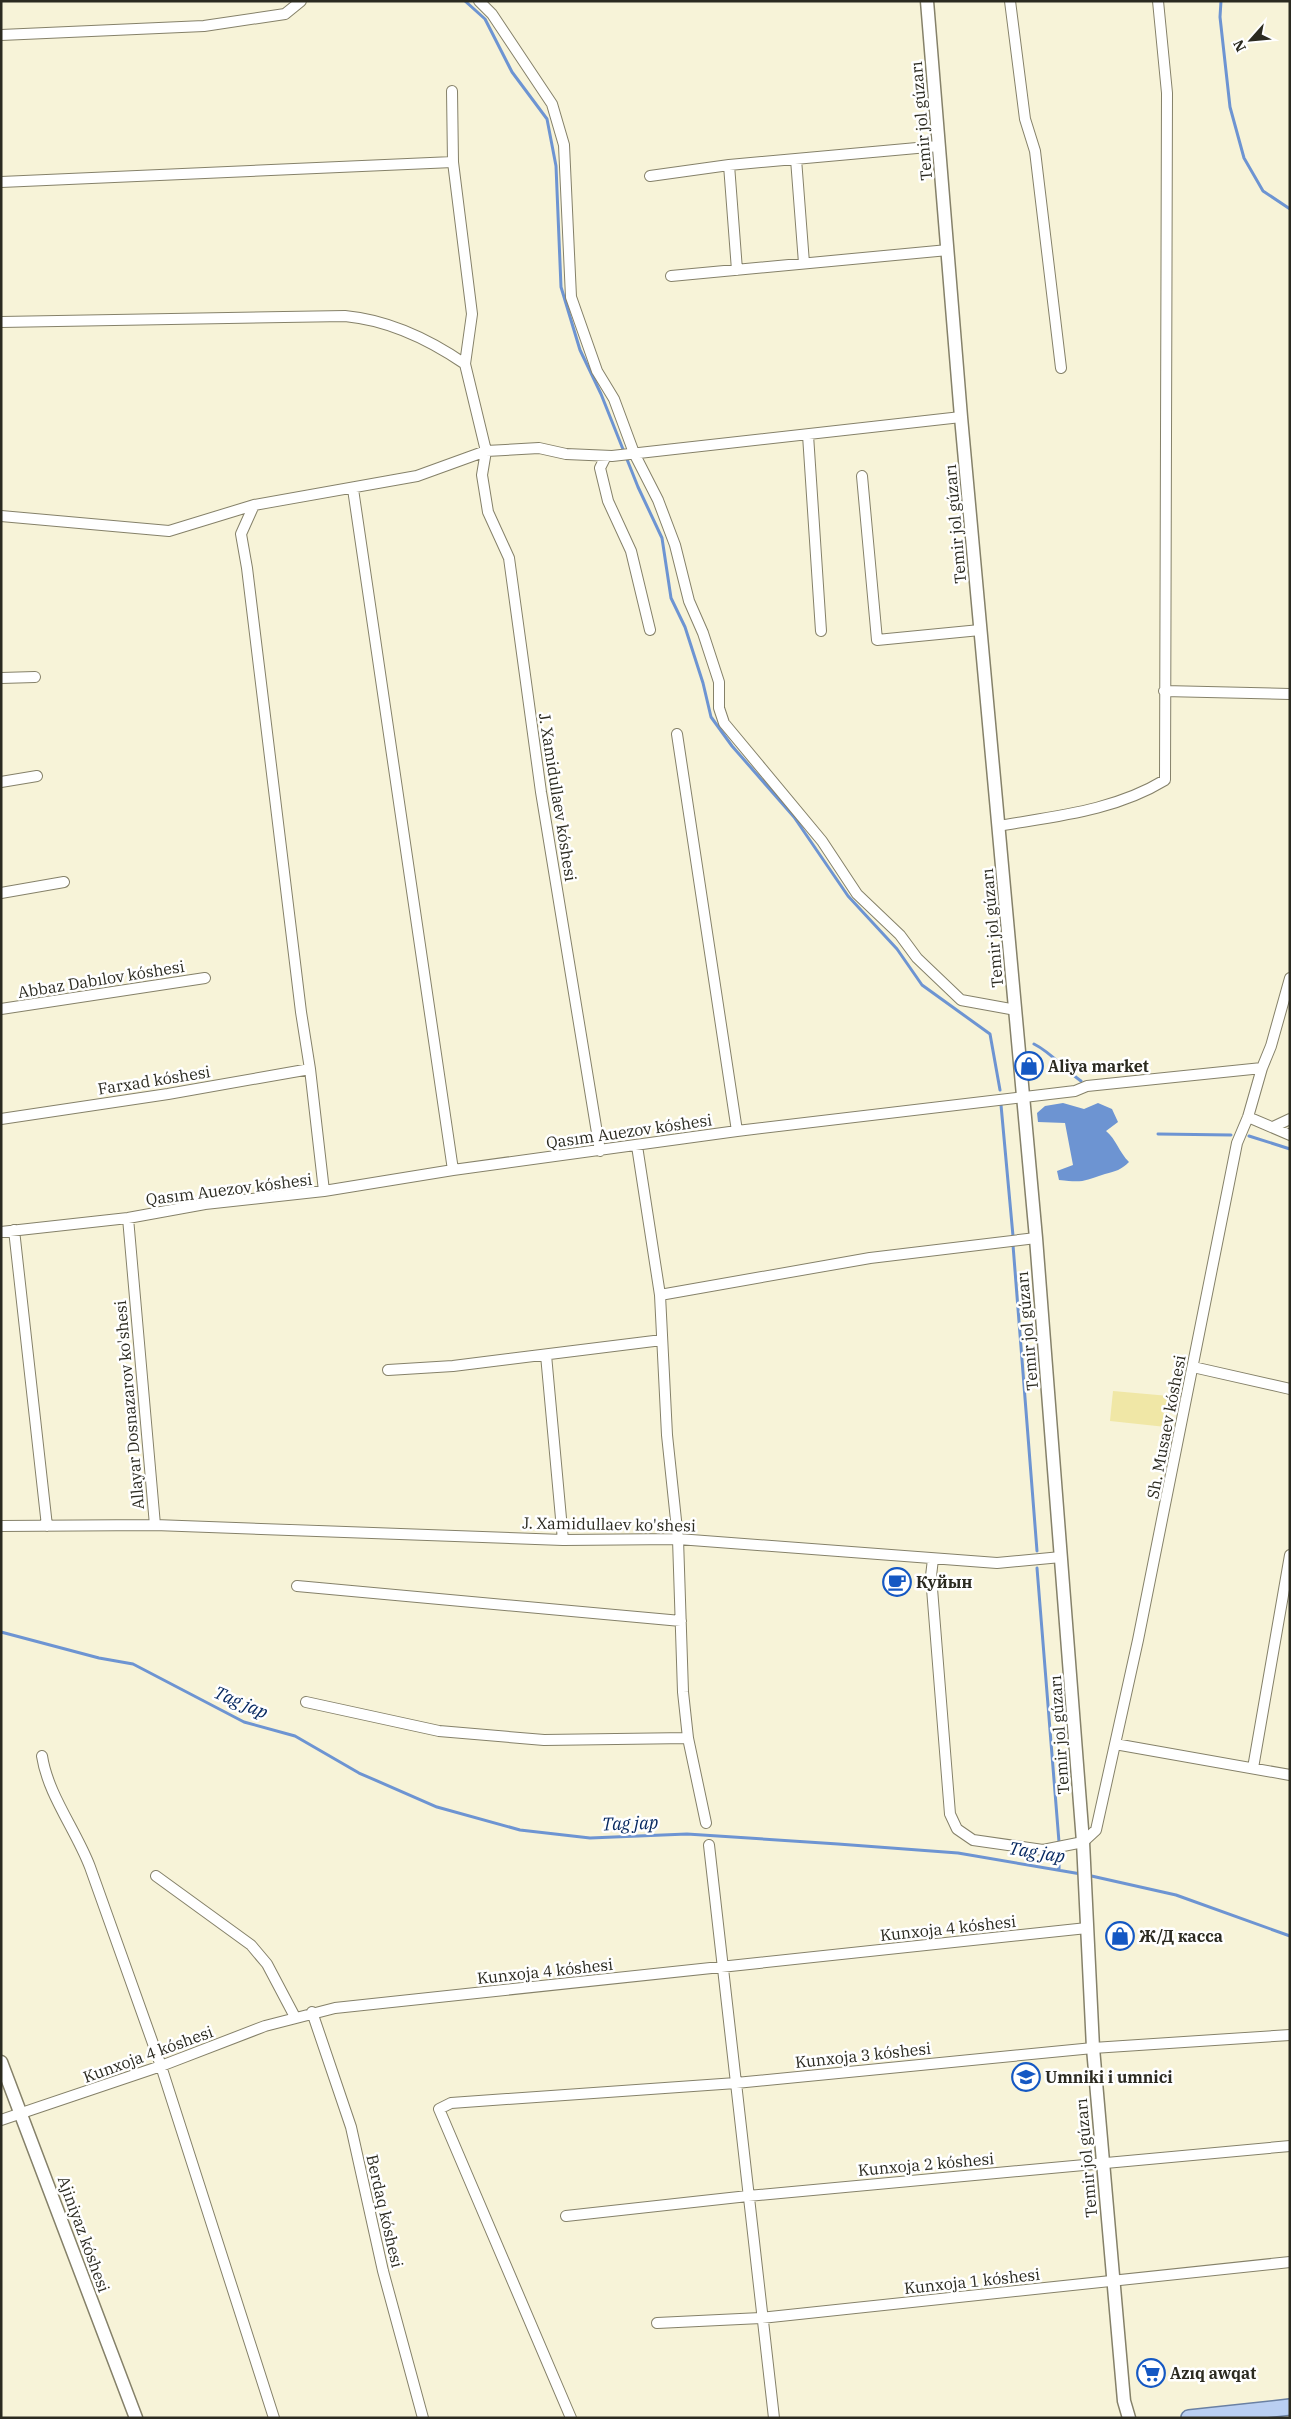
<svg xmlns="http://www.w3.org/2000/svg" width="1291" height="2419" viewBox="0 0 1291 2419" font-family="'IBM Plex Serif',serif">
  <rect width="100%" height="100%" fill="#f7f3d8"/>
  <path fill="#f0e7a6" d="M1113 1391 1169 1396 1166 1427 1110 1421Z"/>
  <path fill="#6d94d2" d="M1063 1103 1084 1109 1098 1103 1112 1109 1118 1122 1106 1131C1116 1139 1119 1152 1129 1162 1121 1170 1116 1171 1105 1174 1083 1181 1084 1183 1059 1180L1057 1171 1073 1165 1065 1123 1038 1122 1037 1113 1045 1106Z"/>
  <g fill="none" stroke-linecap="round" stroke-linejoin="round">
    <path stroke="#6d94d2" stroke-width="3" d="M465 1 485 19 512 72 547 119 556 166 561 287 580 350 601 394 638 487 662 538 671 598 685 627 703 683 711 717 732 746 794 817 848 896 897 949 922 985 990 1034 1000 1090
      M1221 1 1220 17 1230 107 1244 158 1263 191 1290 209
      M1034 1044C1052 1053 1064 1069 1081 1081
      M1001 1105 1013 1236
      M1158 1134 1231 1135
      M1249 1136 1290 1149
      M1013 1245 1037 1551
      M1037 1568 1059 1842
      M1 1632 99 1658 133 1664 244 1722 295 1736 359 1773 437 1807 520 1830 590 1838 687 1834 838 1844 958 1853 1081 1874
      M1059 1869V1853
      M1087 1875 1176 1895 1290 1936"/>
    <defs>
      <path id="minor" d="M479 1 492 14 552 104 564 145 571 297 597 371 614 399 634 453 658 500 675 545 689 601 703 633 719 682V708L724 723 822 841 857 894 900 935 917 958 961 1000 1016 1010
        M1010 1 1025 119 1035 151 1061 368
        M1 35 204 26 285 14 301 1
        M452 91 453 162 472 314 465 364
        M796 159 804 263
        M729 165 737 270
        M650 176 729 165 939 146
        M1 182 453 162
        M671 276 948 250
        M1 322 345 316C388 320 430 340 465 364L486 451 482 475 488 512 509 558 541 792 600 1151
        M808 435 821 631
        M606 456 600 468 608 501 631 551 650 630
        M862 476 877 640 980 630
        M353 489 453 1170
        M254 505 241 534 247 568 301 1012 310 1069 324 1191
        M1 516 169 531 254 505 417 476 486 451 539 448 566 454 612 456 961 417
        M1 678 35 677
        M1164 691 1290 694
        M677 734 737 1131
        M1 782 37 776
        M998 826C1056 816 1114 811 1165 780L1167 93 1158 1
        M1 893 64 882
        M1 1009 205 978
        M1248 1117 1290 1135
        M1 1119 168 1094 310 1069
        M1273 1127 1290 1119
        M637 1146 660 1295 667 1435 678 1539 683 1692 688 1738 706 1823
        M128 1218 155 1525
        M14 1230 47 1526
        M1 1232 128 1218 205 1204 324 1191 453 1170 737 1131 1075 1091 1087 1086 1262 1068
        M660 1295 870 1258 1036 1238
        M546 1355 563 1540
        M1193 1367 1290 1389
        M388 1370 453 1366 662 1340
        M1 1526 155 1525 563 1540 678 1539 997 1563 1061 1557
        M933 1559 931 1576 950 1814 957 1829 973 1840 1043 1850 1083 1842 1096 1830 1138 1640 1237 1143 1248 1117 1262 1068 1271 1046 1290 978
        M297 1586 681 1621
        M306 1702 439 1731 544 1740 688 1738
        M1115 1744 1290 1775
        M42 1756C48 1795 76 1830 90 1867L161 2066 274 2418
        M1253 1768 1290 1555
        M709 1845 774 2418
        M156 1876 251 1945 267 1964 295 2017
        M312 2012 351 2127 383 2271 423 2418
        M1 2120 161 2066 265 2026 335 2008 1087 1928
        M566 2216 748 2196 1290 2146
        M657 2323 761 2318 1290 2262
        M571 2418 439 2109 451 2103 736 2083 1093 2048 1290 2035"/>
      <path id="tertiary" d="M927 1 961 417 1036 1238 1083 1842 1093 2048 1124 2401 1129 2418
        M1 2062 136 2418"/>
      <path id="primary" d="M1189 2418 1290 2407"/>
    </defs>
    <use href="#minor" stroke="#858169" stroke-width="12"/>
    <use href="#tertiary" stroke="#858169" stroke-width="15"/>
    <use href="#primary" stroke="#6a80a3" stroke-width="18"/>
    <use href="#minor" stroke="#fff" stroke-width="10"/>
    <use href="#tertiary" stroke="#fff" stroke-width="12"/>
    <use href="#primary" stroke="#bacff2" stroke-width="15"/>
  </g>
  <defs>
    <symbol id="shop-ring" viewBox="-11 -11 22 22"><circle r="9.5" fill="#fff" stroke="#1558c3" stroke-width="1.5"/><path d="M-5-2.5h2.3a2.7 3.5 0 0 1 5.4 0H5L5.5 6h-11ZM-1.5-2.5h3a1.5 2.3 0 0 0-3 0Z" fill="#1558c3"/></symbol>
    <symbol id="cafe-ring" viewBox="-11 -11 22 22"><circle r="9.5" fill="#fff" stroke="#1558c3" stroke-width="1.5"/><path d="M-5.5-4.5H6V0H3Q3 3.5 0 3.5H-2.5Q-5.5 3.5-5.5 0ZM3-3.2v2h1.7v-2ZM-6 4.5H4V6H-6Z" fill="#1558c3"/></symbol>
    <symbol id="school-ring" viewBox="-11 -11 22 22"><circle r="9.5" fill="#fff" stroke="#1558c3" stroke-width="1.5"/><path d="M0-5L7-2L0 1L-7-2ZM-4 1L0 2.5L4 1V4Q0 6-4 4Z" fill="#1558c3"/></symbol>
    <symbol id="supermarket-ring" viewBox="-11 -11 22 22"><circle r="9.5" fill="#fff" stroke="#1558c3" stroke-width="1.5"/><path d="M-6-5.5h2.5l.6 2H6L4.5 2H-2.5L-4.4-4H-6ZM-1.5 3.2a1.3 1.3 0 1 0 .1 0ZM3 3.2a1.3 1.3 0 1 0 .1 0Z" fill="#1558c3"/></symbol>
  </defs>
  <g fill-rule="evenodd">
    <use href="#shop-ring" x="1013" y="1050" width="32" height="32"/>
    <use href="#cafe-ring" x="881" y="1566" width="32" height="32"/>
    <use href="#shop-ring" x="1104" y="1920" width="32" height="32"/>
    <use href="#school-ring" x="1010" y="2061" width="32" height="32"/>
    <use href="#supermarket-ring" x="1135" y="2357" width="32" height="32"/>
  </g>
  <g text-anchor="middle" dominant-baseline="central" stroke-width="5" stroke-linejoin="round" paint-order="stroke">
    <g font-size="16" fill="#2b2a20" stroke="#fff">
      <text transform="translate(921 121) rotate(-95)">Temir jol gúzarı</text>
      <text transform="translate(955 524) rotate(-95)">Temir jol gúzarı</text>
      <text transform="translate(558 797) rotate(81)">J. Xamidullaev kóshesi</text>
      <text transform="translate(992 928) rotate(-95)">Temir jol gúzarı</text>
      <text transform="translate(101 979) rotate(-9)">Abbaz Dabılov kóshesi</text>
      <text transform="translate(154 1080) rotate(-9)">Farxad kóshesi</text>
      <text transform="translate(629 1131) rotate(-8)">Qasım Auezov kóshesi</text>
      <text transform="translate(229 1189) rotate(-7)">Qasım Auezov kóshesi</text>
      <text transform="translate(1027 1331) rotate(-95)">Temir jol gúzarı</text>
      <text transform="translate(129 1405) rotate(-95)">Allayar Dosnazarov ko'shesi</text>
      <text transform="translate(1166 1427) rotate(-79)">Sh. Musaev kóshesi</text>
      <text transform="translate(609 1524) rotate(1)">J. Xamidullaev ko'shesi</text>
      <text transform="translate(1059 1735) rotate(-94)">Temir jol gúzarı</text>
      <text transform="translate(948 1928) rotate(-6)">Kunxoja 4 kóshesi</text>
      <text transform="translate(545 1971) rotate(-6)">Kunxoja 4 kóshesi</text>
      <text transform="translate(148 2054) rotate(-20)">Kunxoja 4 kóshesi</text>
      <text transform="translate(863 2055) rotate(-6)">Kunxoja 3 kóshesi</text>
      <text transform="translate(1086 2158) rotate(-95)">Temir jol gúzarı</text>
      <text transform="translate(926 2164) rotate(-5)">Kunxoja 2 kóshesi</text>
      <text transform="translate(385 2211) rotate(77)">Berdaq kóshesi</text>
      <text transform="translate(84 2234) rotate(70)">Ajiniyaz kóshesi</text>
      <text transform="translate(972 2281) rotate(-6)">Kunxoja 1 kóshesi</text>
    </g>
    <g font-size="16" font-weight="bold" fill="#2b2a20" stroke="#fff" text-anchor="start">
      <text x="1048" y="1066">Aliya market</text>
      <text x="916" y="1582">Куйын</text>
      <text x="1139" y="1936">Ж/Д касса</text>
      <text x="1045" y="2077">Umniki i umnici</text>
      <text x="1170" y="2373">Azıq awqat</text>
    </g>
    <g font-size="18" font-style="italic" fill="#072961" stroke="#fff">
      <text transform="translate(241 1702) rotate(23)">Tag jap</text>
      <text transform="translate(630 1823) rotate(-2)">Tag jap</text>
      <text transform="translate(1037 1852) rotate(9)">Tag jap</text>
    </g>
  </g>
  <rect width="1291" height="2419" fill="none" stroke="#2b2a20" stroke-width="5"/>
  <g transform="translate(1251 40) rotate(243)" stroke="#ffffff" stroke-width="4" paint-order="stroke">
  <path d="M0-4L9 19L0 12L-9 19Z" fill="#2b2a20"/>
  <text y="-8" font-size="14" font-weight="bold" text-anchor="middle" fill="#2b2a20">N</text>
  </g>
</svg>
